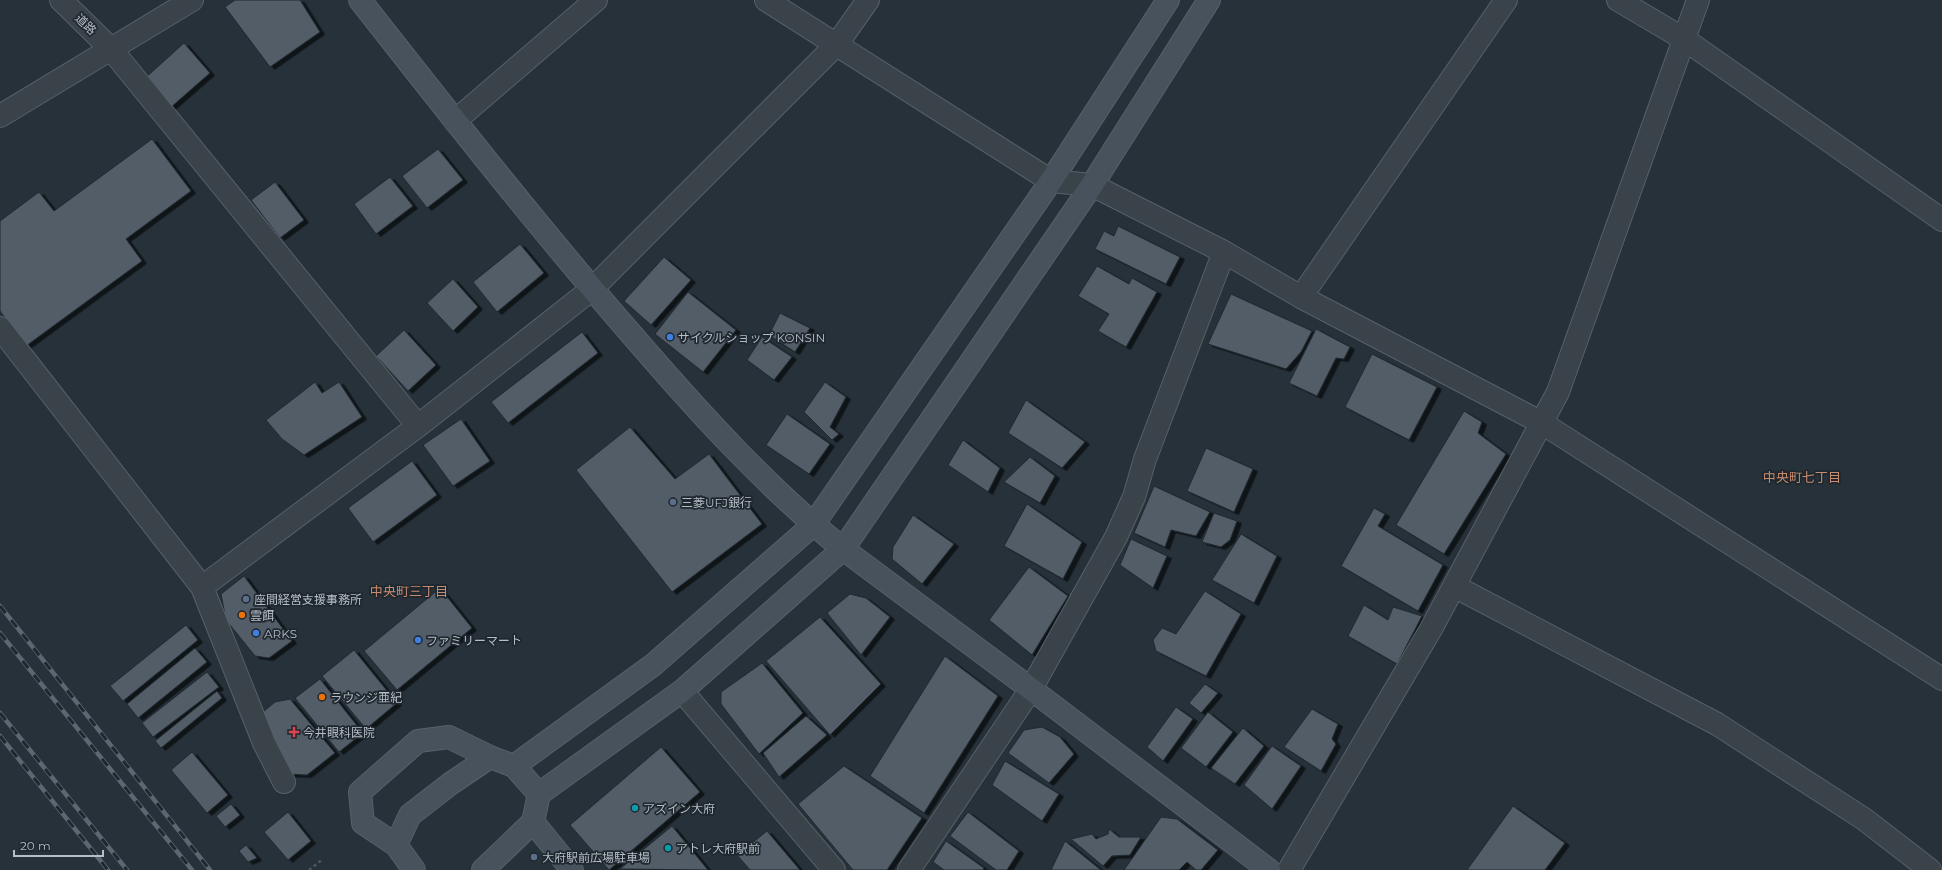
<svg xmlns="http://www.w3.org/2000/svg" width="1942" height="870" viewBox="0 0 1942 870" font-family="Montserrat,'Noto Sans JP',sans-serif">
  <defs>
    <filter id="shadow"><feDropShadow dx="4.5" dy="2.5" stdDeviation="0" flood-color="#0009"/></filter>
  </defs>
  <rect width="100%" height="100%" fill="#26313a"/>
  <path fill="#525d68" stroke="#212931" filter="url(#shadow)" d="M235 0H300L320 32 270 67 225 7Z
    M184 43 210 73 170 108 144 79Z
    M152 139 191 191 126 239 142 261 26 346 0 311V221L39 192 54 211Z
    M438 149 463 180 427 208 402 176Z
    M390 177 413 206 376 234 354 204Z
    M275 182 304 220 280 238 251 200Z
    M1118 226 1180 257 1166 284 1095 249 1104 231 1114 236Z
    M520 244 544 273 497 312 473 282Z
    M664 257 691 280 651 325 624 301Z
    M1097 266 1129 284 1132 278 1157 292 1126 347 1098 331 1109 314 1078 296Z
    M453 279 478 307 453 331 427 303Z
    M688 292 736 330 703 372 655 334Z
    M1231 294 1312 331 1301 352 1286 369 1208 344Z
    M780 313 810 328 795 352 769 335Z
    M1316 329 1350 347 1344 359 1336 358 1317 396 1289 383Z
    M404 330 436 365 408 391 376 356Z
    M582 332 598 353 508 423 491 402Z
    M762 337 792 357 774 380 747 360Z
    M1372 354 1437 387 1409 440 1345 407Z
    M315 382 322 393 339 382 362 417 304 455 282 439 266 420Z
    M825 382 846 397 830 427 839 434 832 440 804 412Z
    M1026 400 1085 442 1062 468 1008 433Z
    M1464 411 1482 422 1478 433 1506 454 1444 554 1396 525Z
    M787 414 830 444 809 474 766 445Z
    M461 419 490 461 453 486 423 445Z
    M630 427 675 479 709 454 762 524 672 592 576 470Z
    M963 440 1000 468 988 492 948 465Z
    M1206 448 1253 469 1234 512 1187 491Z
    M1030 457 1055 476 1040 503 1004 482Z
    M412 461 437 495 373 542 348 508Z
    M1154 486 1210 512 1196 536 1171 530 1165 547 1134 533Z
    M1027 504 1082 542 1063 579 1004 546Z
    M1374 508 1385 514 1378 526 1443 565 1418 611 1341 566Z
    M1214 513 1237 521 1230 540 1221 547 1202 542Z
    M913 515 954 544 922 584 892 559 893 547Z
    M1241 534 1277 556 1254 603 1212 580Z
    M1131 539 1167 556 1153 588 1120 565Z
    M1029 567 1068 596 1032 655 989 620Z
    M244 576 292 641 269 658 255 656 226 620 221 594Z
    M440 588 472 628 397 690 364 651Z
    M1205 591 1241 614 1206 676 1156 651 1153 640 1162 628 1176 634Z
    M850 594 866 598 890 617 861 655 827 613Z
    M1364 605 1388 620 1393 607 1422 616 1397 664 1348 636Z
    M820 617 881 684 830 735 766 661Z
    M186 625 198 640 123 701 110 686Z
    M195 648 207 662 138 718 127 704Z
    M354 650 397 703 366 729 322 676Z
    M945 656 998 696 924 813 870 776Z
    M762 663 803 713 759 754 721 704V692Z
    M207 672 219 687 153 737 142 723Z
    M320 679 363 733 339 752 295 698Z
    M1205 684 1218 693 1201 713 1189 703Z
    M217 691 222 698 161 748 155 741Z
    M290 699 335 753 307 775 287 774 263 712 275 702Z
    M1176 707 1193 719 1163 761 1147 747Z
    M1312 709 1338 724 1332 739 1336 744 1321 771 1284 747Z
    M1208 712 1233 732 1206 767 1181 748Z
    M806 716 827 735 779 777 763 753Z
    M1042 727 1060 737 1074 754 1049 783 1008 753 1024 730Z
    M1243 728 1264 746 1235 784 1211 768Z
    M1272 746 1301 766 1272 809 1244 785Z
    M661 747 700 792 609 870 570 825Z
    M192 752 228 795 207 813 171 770Z
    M1005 761 1059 794 1042 821 992 785Z
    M844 766 922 818 887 870H853L798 804Z
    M231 804 240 815 225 827 216 816Z
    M1513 806 1565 843 1545 870H1467Z
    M288 812 311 841 288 860 264 832Z
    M968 812 1019 851 1007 870H996L950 836Z
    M1161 817 1177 819 1218 850 1201 870H1196L1187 862 1179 870H1124Z
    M672 826 708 870 620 869Z
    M1109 829 1119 837H1141L1130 855 1112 856 1103 866 1071 839 1092 834 1096 839 1108 834Z
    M767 831 800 870H750L737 855Z
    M946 841 984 868 983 870H944L933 862Z
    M1065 841 1101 870H1051Z
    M246 845 257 858 248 862 239 851Z"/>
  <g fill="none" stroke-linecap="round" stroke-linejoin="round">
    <defs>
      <path id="street" d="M61 0 111 49 418 426
        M766 0 1051 181 1092 185 1224 252 1301 297 1542 423 1942 679
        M1618 0 1684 39 1942 220
        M0 116 192 0
        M455 121 596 0
        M1301 297 1506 0
        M0 328 202 587 264 743 284 782
        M1454 586 1717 724 1864 819 1930 870
        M202 587 418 426 592 289 837 44 868 0
        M682 691 834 870
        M909 870 1031 689 1116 537 1134 497 1145 459 1224 252
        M1289 870 1431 629 1558 392 1698 0"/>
      <path id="secondary" d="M360 0C451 116 542 232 639 343 702 416 768 488 843 549L1031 689 1269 870
        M514 766 653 665 813 525 1051 181 1168 0
        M533 822 572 870
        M396 845 363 823 360 792 418 741 449 737 490 757
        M414 870 396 845 410 815 450 784 490 757 514 766 539 794
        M483 870 533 822 539 794 682 691 843 549 1092 185 1209 0"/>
    </defs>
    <use href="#street" stroke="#586068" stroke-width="24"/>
    <use href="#secondary" stroke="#586068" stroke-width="24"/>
    <path stroke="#4a5b5b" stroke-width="2.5" stroke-dasharray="3 3" stroke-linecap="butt" d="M309 870 323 859"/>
    <use href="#street" stroke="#3a424a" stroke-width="22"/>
    <use href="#secondary" stroke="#48525d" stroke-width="22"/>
    <defs>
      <path id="rail" d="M0 606 210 870
        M0 633 192 870
        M0 713 127 870
        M0 736 108 870"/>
    </defs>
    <use href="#rail" stroke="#5c6771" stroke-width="4.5"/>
    <use href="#rail" stroke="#1f272f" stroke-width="3" stroke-dasharray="9" stroke-linecap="butt"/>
  </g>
  <g fill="#3f7fe0" stroke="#1f272f" stroke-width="1.5">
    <circle cx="670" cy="337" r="4"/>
    <circle cx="256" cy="633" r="4"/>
    <circle cx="418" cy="640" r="4"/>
  </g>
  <g fill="#5c6f8a" stroke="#1f272f" stroke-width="1.5">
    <circle cx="673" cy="502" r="4"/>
    <circle cx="246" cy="599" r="4"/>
    <circle cx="534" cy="857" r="4"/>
  </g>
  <g fill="#e8710a" stroke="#1f272f" stroke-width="1.5">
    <circle cx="242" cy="615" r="4"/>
    <circle cx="322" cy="697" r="4"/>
  </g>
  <path fill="#e0444e" stroke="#1f272f" stroke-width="1.5" d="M292 726h4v4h4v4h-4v4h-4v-4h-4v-4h4z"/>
  <g fill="#0f9aa8" stroke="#1f272f" stroke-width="1.5">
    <circle cx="635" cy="808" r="4"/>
    <circle cx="668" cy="848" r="4"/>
  </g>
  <g text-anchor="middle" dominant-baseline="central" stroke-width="3.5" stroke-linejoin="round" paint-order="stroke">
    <g font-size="12" fill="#b5bdc6" stroke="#1f272f">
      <text transform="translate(86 24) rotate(44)">道路</text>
    </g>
    <g font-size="12" fill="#b5bdc6" stroke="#1f272f" text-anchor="start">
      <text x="678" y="337">サイクルショップ KONSIN</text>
      <text x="681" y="502">三菱UFJ銀行</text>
      <text x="254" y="599">座間経営支援事務所</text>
      <text x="250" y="615">雲餌</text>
      <text x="264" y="633">ARKS</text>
      <text x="426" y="640">ファミリーマート</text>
      <text x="330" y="697">ラウンジ亜紀</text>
      <text x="303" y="732">今井眼科医院</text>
      <text x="643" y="808">アズイン大府</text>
      <text x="676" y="848">アトレ大府駅前</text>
      <text x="542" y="857">大府駅前広場駐車場</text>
    </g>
    <g font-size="13" fill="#c78c6f" stroke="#1f272f">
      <text x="1802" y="477">中央町七丁目</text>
      <text x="409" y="591">中央町三丁目</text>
    </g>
  </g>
  <path d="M14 850v6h89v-6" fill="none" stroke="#b5bdc6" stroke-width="2"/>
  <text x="20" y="850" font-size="12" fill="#b5bdc6" stroke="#1f272f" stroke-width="3" paint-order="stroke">20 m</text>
</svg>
